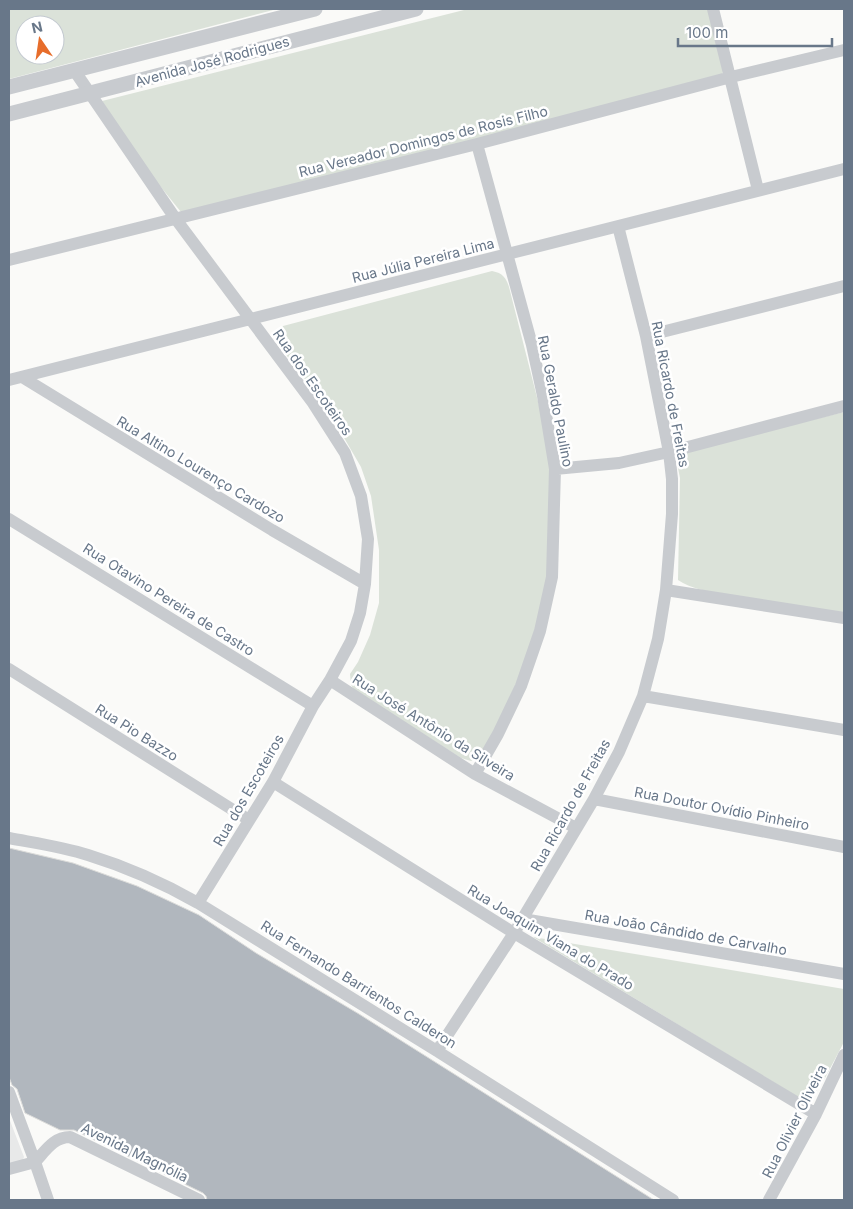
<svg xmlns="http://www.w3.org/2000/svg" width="853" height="1209" viewBox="0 0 853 1209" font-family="Inter,sans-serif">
  <rect width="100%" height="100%" fill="#fafaf8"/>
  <path fill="#e8e9e9" d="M9 1118 24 1157 22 1162 9 1166Z"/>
  <path fill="#dbe2d9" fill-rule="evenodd" d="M9 9H277L9 79ZM25 25H55V55H25Z
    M468 9H709L723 71 722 77 185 217 144 166 102 101Z
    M492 271C503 273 506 278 509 287L544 425 551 470 550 578 521 686 477 760 471 761 461 758 353 689 351 684 350 674 358 662 370 635 379 603V550L371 496 361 467 325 405 277 343 275 333 283 326Z
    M844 412V616C803 609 762 603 722 594 707 591 691 589 678 580L680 478 676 458 695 449Z
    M533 937 844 989V1042L825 1078 808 1103Z"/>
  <path fill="#b1b7be" stroke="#dcdcda" d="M9 848 73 863 137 886 199 915 256 953 359 1014 654 1200H207L206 1196 203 1193 74 1130H60L25 1113 17 1089 12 1085 9 1077Z"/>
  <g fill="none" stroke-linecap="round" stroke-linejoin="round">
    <path stroke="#c8cbcf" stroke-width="12" d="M713 9 758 190
      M74 70 175 218 313 403 345 453 361 496 368 539 365 584 360 613 351 641 330 680 313 706 273 782 198 903
      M9 260 477 144 731 77 844 50
      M646 336 844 286
      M22 377 272 530 365 584
      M9 380 844 169
      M555 469 619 463 669 452 844 406
      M9 519 313 706
      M666 590 844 618
      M9 669 249 820
      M330 680 475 774 576 828
      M643 696 844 730
      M475 774 498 734 521 686 540 631 552 577 555 469 543 396 532 345 477 144
      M273 782 514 933 816 1114
      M594 799 844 847
      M9 838C35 843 63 847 88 855 127 867 163 883 198 903L437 1051 673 1200
      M523 919 844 974
      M437 1051 514 933 594 799 619 752 643 696 658 639 666 590 672 514V479L669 452 646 336 618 226
      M9 1092 35 1162 48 1200
      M35 1162C46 1150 54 1137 70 1137L199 1200
      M9 1169 35 1162
      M769 1200 816 1114 844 1055"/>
    <path stroke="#c8cbcf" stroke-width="15" d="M9 87 315 9
      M9 114 416 9"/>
  </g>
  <g text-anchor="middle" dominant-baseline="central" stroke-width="5" stroke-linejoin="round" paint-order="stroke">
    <g font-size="14" fill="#687789" stroke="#fff">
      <text transform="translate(212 61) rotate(-15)">Avenida José Rodrigues</text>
      <text transform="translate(423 141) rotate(-14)">Rua Vereador Domingos de Rosis Filho</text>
      <text transform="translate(423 260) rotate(-14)">Rua Júlia Pereira Lima</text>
      <text transform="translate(313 382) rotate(55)">Rua dos Escoteiros</text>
      <text transform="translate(671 394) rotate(79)">Rua Ricardo de Freitas</text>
      <text transform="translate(556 401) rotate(79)">Rua Geraldo Paulino</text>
      <text transform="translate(201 469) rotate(31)">Rua Altino Lourenço Cardozo</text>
      <text transform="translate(169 599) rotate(32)">Rua Otavino Pereira de Castro</text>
      <text transform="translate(434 727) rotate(32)">Rua José Antônio da Silveira</text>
      <text transform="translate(137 732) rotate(32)">Rua Pio Bazzo</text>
      <text transform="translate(248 790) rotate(-60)">Rua dos Escoteiros</text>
      <text transform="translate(570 805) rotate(-61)">Rua Ricardo de Freitas</text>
      <text transform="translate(722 808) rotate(11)">Rua Doutor Ovídio Pinheiro</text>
      <text transform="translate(686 932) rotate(10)">Rua João Cândido de Carvalho</text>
      <text transform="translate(551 937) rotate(31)">Rua Joaquim Viana do Prado</text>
      <text transform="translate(359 984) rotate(32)">Rua Fernando Barrientos Calderon</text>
      <text transform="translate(794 1121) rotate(-63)">Rua Olivier Oliveira</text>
      <text transform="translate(135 1152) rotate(26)">Avenida Magnólia</text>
    </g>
  </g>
  <rect width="853" height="1209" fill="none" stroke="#687789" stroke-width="20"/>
  <g transform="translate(40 40) rotate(347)"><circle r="24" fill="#ffffff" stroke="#c3c9d0"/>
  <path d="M0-4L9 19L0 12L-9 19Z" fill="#e76d2b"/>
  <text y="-8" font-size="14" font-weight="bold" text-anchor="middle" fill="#687789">N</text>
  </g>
  <path d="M678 38v8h154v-8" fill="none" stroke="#687789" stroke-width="2.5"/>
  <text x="686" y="38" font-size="15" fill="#687789" stroke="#ffffff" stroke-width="4" paint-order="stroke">100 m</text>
</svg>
